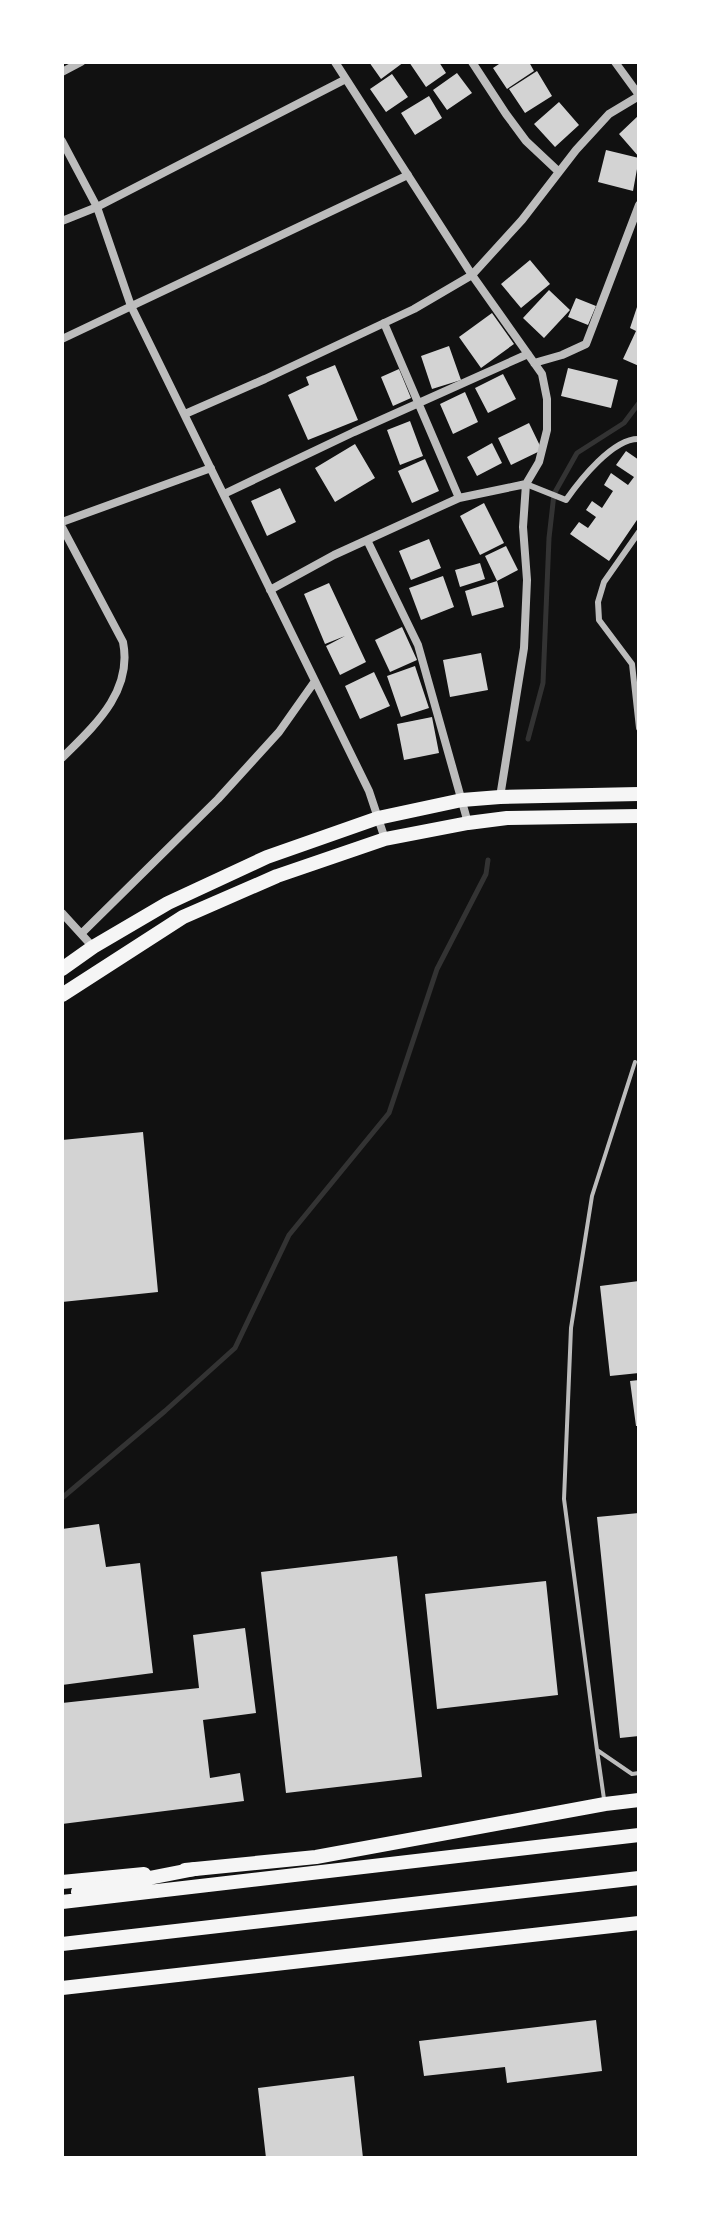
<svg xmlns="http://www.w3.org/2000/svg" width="701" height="2220" viewBox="0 0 701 2220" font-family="Jost,sans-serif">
  <rect width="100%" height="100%" fill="#111"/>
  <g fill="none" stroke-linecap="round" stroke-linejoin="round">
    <path stroke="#333" stroke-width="5" d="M528 739 543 683 549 538 554 494 577 453 624 423 639 403
      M62 1498 165 1411 235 1348 289 1235 389 1113 437 969 486 874 488 860"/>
  </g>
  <path fill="#d3d3d3" d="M369 62H404L381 79Z
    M409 62H439L446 73 426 87Z
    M502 62H529L534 71 507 89 493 68Z
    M537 71 552 96 525 113 509 89Z
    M457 73 472 93 447 110 433 90Z
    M392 74 408 97 386 112 370 89Z
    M429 96 442 118 415 135 401 113Z
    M559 102 579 125 555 147 534 124Z
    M639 115V157L619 134Z
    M606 150 639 158 633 191 598 182Z
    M530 260 550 284 521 308 501 284Z
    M549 290 570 310 544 338 523 318Z
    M576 298 596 306 588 325 568 317Z
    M638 304H639V366L623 359 636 331 630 328Z
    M492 313 514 344 481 368 459 337Z
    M449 346 461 380 432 389 421 356Z
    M335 365 358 420 308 440 288 395 309 385 306 377Z
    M568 368 618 380 611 408 561 396Z
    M399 369 411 398 393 406 381 377Z
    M503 374 516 399 488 413 475 388Z
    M465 392 478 422 453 434 440 404Z
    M410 421 423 456 400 465 387 430Z
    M529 423 542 450 511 465 498 438Z
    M492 443 502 463 477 476 467 457Z
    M355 444 375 478 335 502 315 468Z
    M626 451 639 460V517L609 561 570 534 579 522 588 528 596 517 586 510 592 501 602 508 613 491 604 485 611 473 628 485 634 477 616 465Z
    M425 459 439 491 412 503 398 471Z
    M280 488 296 522 267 536 251 501Z
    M484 503 504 543 480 555 460 516Z
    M429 539 441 568 411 580 399 551Z
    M506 546 518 570 497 581 504 607 472 616 465 591 497 581 485 556Z
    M480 563 485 579 460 587 455 570Z
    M443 576 454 607 421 620 409 588Z
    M329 583 366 662 340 675 326 646 345 636 325 644 304 594Z
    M402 627 417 660 390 672 375 640Z
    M481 653 488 690 450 697 443 660Z
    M415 666 429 708 401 717 387 676Z
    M374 672 390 706 360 719 345 686Z
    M432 717 439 753 404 760 397 724Z
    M143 1132 158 1292 62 1302V1140Z
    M639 1281V1373L610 1376 600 1286Z
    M639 1380V1426H636L630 1381Z
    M639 1513V1736L620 1738 597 1517Z
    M99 1524 106 1567 140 1563 153 1673 62 1685V1529Z
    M397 1556 422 1777 286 1793 261 1572Z
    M546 1581 558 1695 437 1709 425 1594Z
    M245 1628 256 1713 203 1720 210 1778 240 1773 244 1801 62 1824V1703L199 1688 193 1635Z
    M596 2020 602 2071 507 2083 505 2067 424 2076 419 2041Z
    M354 2076 363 2158H266L258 2088Z"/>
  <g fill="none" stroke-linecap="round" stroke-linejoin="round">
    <path stroke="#bcbcbc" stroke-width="4" d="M635 1062 592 1196 571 1328 564 1499 597 1750 632 1774 639 1773
      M597 1750 604 1799"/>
    <path stroke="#bcbcbc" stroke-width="6" d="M526 484 566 500C580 480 613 438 639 439
      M639 532 604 582 598 602 599 620 632 664 639 728"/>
    <path stroke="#bcbcbc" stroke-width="8" d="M335 62 472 275 542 374 547 399V430L539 462 526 484 523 527 527 580 524 648 500 797
      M472 62 506 114 526 141 559 172
      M615 62 639 95
      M62 72 81 62
      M62 141 97 207 131 306 369 791 385 839
      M62 221 97 207 346 79
      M384 323 459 498
      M62 339 408 175
      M534 363 562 355 586 344 639 205
      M185 414 265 379 414 309 472 275 522 220 576 150 609 114 639 96
      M224 494 354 432 528 354
      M62 522 211 468
      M62 527 123 642C133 692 94 726 62 758
      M367 540 418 645 468 823
      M270 590 334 555 459 498 526 484
      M62 913 93 947
      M82 933 218 799 279 732 315 681"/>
    <path stroke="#f5f5f5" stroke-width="14" d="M62 969 93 947 168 903 267 857 378 818 462 800 500 797 639 794
      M62 995 183 917 277 876 385 839 468 823 507 818 639 816
      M185 1870 316 1857 605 1804 639 1800
      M62 1882 144 1874
      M62 1988 639 1923"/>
    <path stroke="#f5f5f5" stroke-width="14" d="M78 1892 195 1869
      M62 1902 639 1835
      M62 1944 639 1878"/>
  </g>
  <rect width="701" height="2220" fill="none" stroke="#ffffff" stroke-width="128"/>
</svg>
